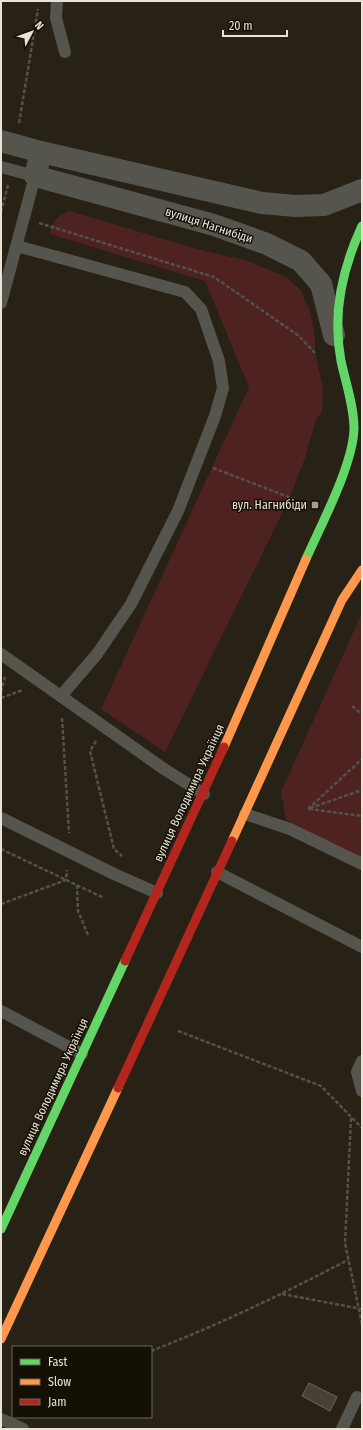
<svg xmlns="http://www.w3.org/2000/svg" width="363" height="1430" viewBox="0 0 363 1430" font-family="'Fira Sans Condensed',sans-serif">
  <rect width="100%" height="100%" fill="#282216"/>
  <path fill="#4e2221" d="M69 211 204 251 245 260 286 277 301 291 310 311 315 337V353L323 388 322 412 316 419 305 458 289 499 165 752 101 709 249 387 205 281 50 234C52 221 57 216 69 211Z
    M362 613V861L286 820 281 792Z"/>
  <path fill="#474038" stroke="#6d655c" d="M309 1383 337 1397 330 1411 302 1396Z"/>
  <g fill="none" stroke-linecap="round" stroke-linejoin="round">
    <path stroke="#525249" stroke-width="2.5" stroke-dasharray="4 2" stroke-linecap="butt" d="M19 123 38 9
      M1 212 8 185
      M39 223 214 277 299 336 315 353
      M213 468 294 499
      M1 692 5 677
      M1 698 23 690
      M352 706 362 714
      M62 718 69 833
      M96 741 90 751 114 849 122 856
      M310 808 362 790
      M308 809 362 759
      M309 809 362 816
      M1 849 104 898
      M77 885 78 911 88 935
      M1 904 66 880 67 870
      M178 1031 321 1086 362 1128
      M351 1118 345 1243 362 1324
      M282 1294 362 1309
      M151 1351C219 1325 284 1293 348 1260"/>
    <path stroke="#55554d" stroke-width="12" d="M57 1 56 18 65 52
      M1 167 35 176 1 303
      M17 246 185 292 201 309 219 361 223 388 215 416 178 511 131 604 97 654 61 696
      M1 654 164 769 204 794
      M245 814 290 829 362 864
      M1 818 114 874 157 893
      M217 872 362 947
      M1 1011 82 1054
      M362 1061 357 1072 362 1091
      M1 1419 23 1429
      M342 1429 357 1397"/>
    <path stroke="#55554d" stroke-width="22" d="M1 141 41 152 35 176 214 225 267 244 301 261 321 284 334 335
      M41 152 262 203 296 206 324 205 362 190"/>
    <path stroke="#63d668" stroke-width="9" d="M306 559C321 525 353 465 354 429 354 406 346 384 341 361 332 314 342 269 362 226
      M1 1229 125 961"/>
    <path stroke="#ff974d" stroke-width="9" d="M224 747 306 559
      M232 841 342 600 362 570
      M1 1339 118 1088"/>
    <path stroke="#b3261e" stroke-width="9" d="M125 961 224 747
      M118 1088 232 841"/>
  </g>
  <rect fill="#a59f92" stroke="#141006" stroke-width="1.5" x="311" y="501" width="8" height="8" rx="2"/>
  <g text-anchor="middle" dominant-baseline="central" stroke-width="3" stroke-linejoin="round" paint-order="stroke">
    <g font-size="12" fill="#e9e3d5" stroke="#141006">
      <text transform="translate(209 225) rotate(18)">вулиця Нагнибіди</text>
      <text transform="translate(189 793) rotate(-65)">вулиця Володимира Українця</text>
      <text transform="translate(53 1087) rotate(-65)">вулиця Володимира Українця</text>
    </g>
    <g font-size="12" fill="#e9e3d5" stroke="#141006" text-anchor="end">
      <text x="307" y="505">вул. Нагнибіди</text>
    </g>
  </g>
  <rect width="363" height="1430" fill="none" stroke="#e9e3d5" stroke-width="4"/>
  <rect x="12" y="1346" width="140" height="72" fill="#141006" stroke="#696459"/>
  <rect x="20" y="1359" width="20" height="6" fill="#63d668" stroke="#696459"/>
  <text x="48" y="1366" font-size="12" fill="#e9e3d5">Fast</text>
  <rect x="20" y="1379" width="20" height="6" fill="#ff974d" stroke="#696459"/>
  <text x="48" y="1386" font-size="12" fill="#e9e3d5">Slow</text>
  <rect x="20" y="1399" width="20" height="6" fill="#b3261e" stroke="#696459"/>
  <text x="48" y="1406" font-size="12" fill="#e9e3d5">Jam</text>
  <g transform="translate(32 32) rotate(49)" stroke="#141006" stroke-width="3" paint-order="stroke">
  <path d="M0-3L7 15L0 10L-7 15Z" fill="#e9e3d5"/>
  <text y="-6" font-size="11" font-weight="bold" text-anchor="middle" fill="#e9e3d5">N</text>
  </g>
  <path d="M223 30v6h64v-6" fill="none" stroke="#e9e3d5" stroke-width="2"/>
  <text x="229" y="30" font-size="12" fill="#e9e3d5" stroke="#141006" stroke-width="3" paint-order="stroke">20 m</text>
</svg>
